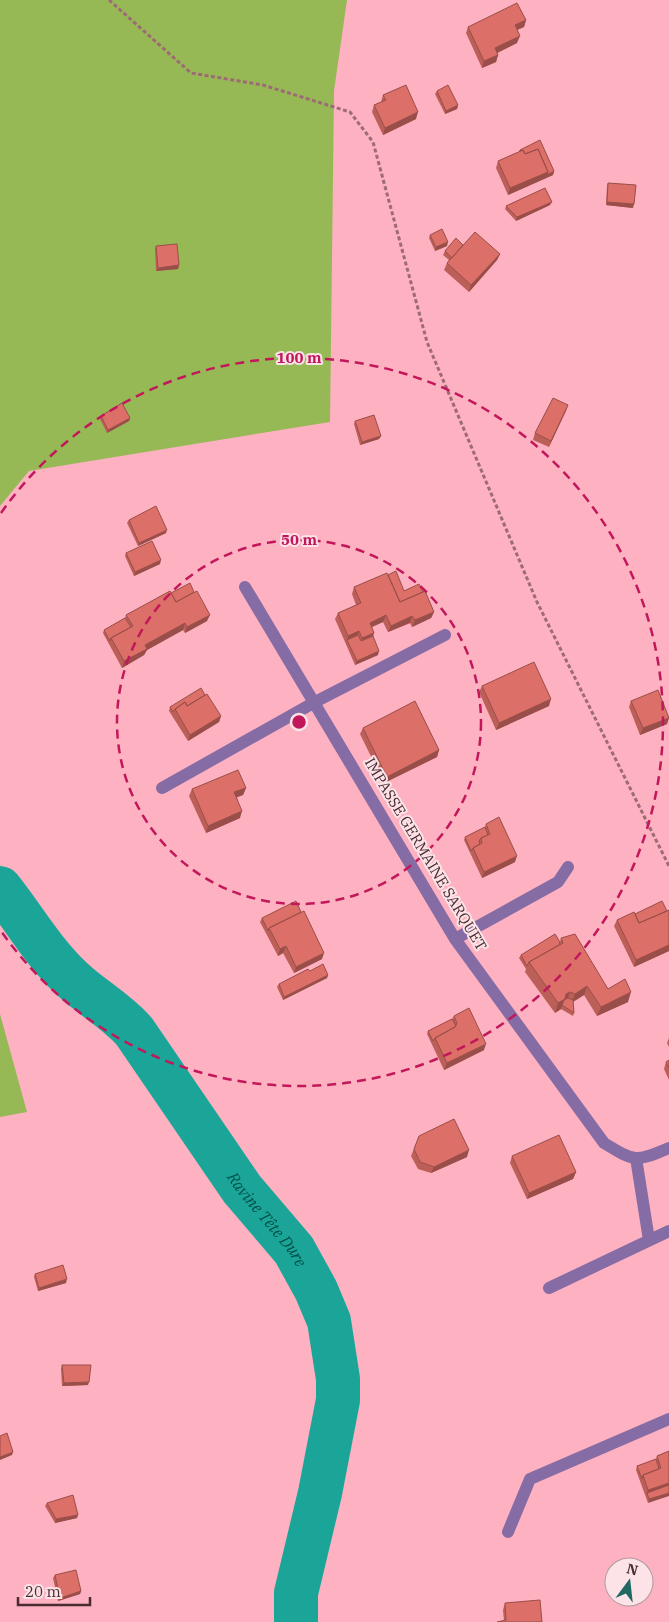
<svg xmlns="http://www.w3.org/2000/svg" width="669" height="1622" viewBox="0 0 669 1622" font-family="'IBM Plex Serif',serif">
  <rect width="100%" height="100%" fill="#fdb1c1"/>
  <path fill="#97b955" d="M0 0H347L334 91 330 422 29 471 0 506Z
    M0 1014 27 1112 0 1117Z"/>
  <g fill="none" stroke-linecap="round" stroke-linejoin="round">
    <path stroke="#1ba599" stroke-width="44" id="s1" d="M0 888C24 918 43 952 72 979 92 998 114 1009 134 1031L242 1189 294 1250 316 1290 329 1321 338 1379V1400L320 1493 296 1593V1622"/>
    <path stroke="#9d6a75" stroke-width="3" stroke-dasharray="4 2.5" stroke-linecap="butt" d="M109 0 191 73 263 85 350 112 373 142 427 342 537 602 669 866"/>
    <path stroke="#866ca4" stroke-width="12" d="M245 587 455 939 604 1143C635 1162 636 1162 669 1148
      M162 788 315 702 445 635
      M455 939 558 882 568 867
      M636 1158 649 1240
      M549 1288 669 1231
      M508 1532 530 1479 669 1419"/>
  </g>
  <path fill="#bd5f59" d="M526 20 524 27 517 30V43L497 53 498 55 496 62 482 68 466 33 468 27Z
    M437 91 458 105 457 109 445 114 435 94Z
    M383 95 416 119 383 135 372 112 374 105 381 102Z
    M520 150 554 171 553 175 508 195 496 168 498 161 519 152Z
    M608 183 633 208 606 205 607 186Z
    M550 205 516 221 505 209 506 206Z
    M430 235 447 246 435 251 429 238Z
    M463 245 500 254 497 260 469 292 444 270 447 263 449 260 443 255 445 251Z
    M156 246 179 265 178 269 156 271 155 249Z
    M568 405 549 447 533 440 535 433Z
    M101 416 130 418 129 421 107 433 100 419Z
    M355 421 381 436 379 439 360 445 354 424Z
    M129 520 166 533 138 546 127 523Z
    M126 553 160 564 134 576 125 556Z
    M388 575 404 591 423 592 434 612 431 618 412 627 410 623 388 632 383 622 372 627 374 633 373 636 378 655 355 665 335 619 338 613 356 605 352 594 354 587Z
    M171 593 207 621 185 633 183 630 147 650 144 655 122 668 103 633 104 630 125 618 126 615Z
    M482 686 549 706 496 730 479 692Z
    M205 695 221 716 219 722 188 741 169 711 170 707Z
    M631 701 669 717 667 724 640 735 629 707Z
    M363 728 439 750 437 757 384 783 360 734Z
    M246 788 243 795 237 797 240 818 206 833 189 796 192 789Z
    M486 824 515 862 482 878 464 840 465 837 485 827Z
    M669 910V951L634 967 614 926 617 920 635 914 667 911Z
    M262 918 322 959 294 973 283 953 278 956 260 922Z
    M561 938 608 989 628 1002 597 1016 584 995 573 1002 574 1013 573 1016 561 1009 555 1013 525 972 526 969 519 958 521 955 560 942Z
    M310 971 328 975 327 978 283 1000 277 987 279 984Z
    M454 1016 484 1050 444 1070 427 1034 428 1031 452 1019Z
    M669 1038V1047L667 1043Z
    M669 1060V1080L664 1069 666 1062Z
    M419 1136 467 1157 431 1173 418 1169 411 1156Z
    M512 1156 576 1172 573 1179 527 1199 510 1163Z
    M35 1274 66 1283 38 1291 34 1277Z
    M62 1365 88 1385 62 1386 61 1369Z
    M669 1451 648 1503 636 1470 637 1466 656 1459 657 1456Z
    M47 1503 77 1518 55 1523 45 1506Z
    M55 1575 81 1591 80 1594 58 1601 53 1578Z
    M505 1603 542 1622 504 1621 503 1610Z"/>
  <path fill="#9a4e49" d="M526 20 524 27 512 32 515 25Z
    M520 36 517 43 493 55 495 48Z
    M498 55 496 62 482 68 484 61Z
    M458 105 457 109 445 114 446 111Z
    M418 112 416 119 383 135 385 128Z
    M554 171 553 175 508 195 510 188 548 172Z
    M552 202 550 205 516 221 517 217Z
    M607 202 634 204 633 208 606 205Z
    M448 242 447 246 435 251 436 247Z
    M500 254 497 260 469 292 471 285Z
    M179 265 178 269 156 271 158 268Z
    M568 405 566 411 549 447 551 441Z
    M130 418 129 421 107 433 108 430Z
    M381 436 379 439 360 445 362 442Z
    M167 530 166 533 138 546 139 543Z
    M161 560 160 564 134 576 135 572Z
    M434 612 431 618 412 627 415 620Z
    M210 615 207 621 185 633 187 627Z
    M386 615 383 622 367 629 370 623Z
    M412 616 410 623 388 632 391 626Z
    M185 623 183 630 147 650 144 655 122 668 124 661 145 645Z
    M359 631 357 638 347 640 348 636Z
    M374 633 372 640 360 645 362 638Z
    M379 651 378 655 355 665 357 661Z
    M551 699 549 706 496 730 499 723Z
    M221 716 219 722 188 741 190 735Z
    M669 718 667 724 640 735 643 728Z
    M439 750 437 757 384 783 387 777Z
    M246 788 243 795 232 799 234 792Z
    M242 811 240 818 206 833 208 826Z
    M517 856 515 862 482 878 484 872Z
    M669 945V951L634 967 636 960Z
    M286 946 283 953 278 956 280 949Z
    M324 953 322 959 294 973 296 967Z
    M328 975 327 978 283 1000 284 997Z
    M587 986 584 995 571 1003 575 994Z
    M570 992 567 1001 563 1003 561 1009 555 1013 558 1003 566 994Z
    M631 992 628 1002 597 1016 601 1007Z
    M486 1044 484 1050 444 1070 447 1063Z
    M469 1150 467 1157 431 1173 434 1167Z
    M576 1172 573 1179 527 1199 529 1193Z
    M67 1279 66 1283 38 1291 39 1288Z
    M89 1382 88 1385 62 1386 64 1383Z
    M13 1452 12 1455 0 1460V1457Z
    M669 1483V1488L647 1493 646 1496 648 1490Z
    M669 1493V1496L648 1503 649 1499Z
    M78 1515 77 1518 55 1523 56 1519Z
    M81 1591 80 1594 58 1601 60 1598Z"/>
  <path fill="#dc6f68" stroke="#9a4e49" d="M517 3 526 20 515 25 520 36 495 48 498 55 484 61 468 27Z
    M406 85 418 112 385 128 374 105 386 100 383 95Z
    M448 85 458 105 446 111 437 91Z
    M540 140 554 171 547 175 548 172 538 149 525 154 523 150 520 151V150Z
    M538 149 548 172 510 188 498 161 523 150 525 154Z
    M608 183 636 185 634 204 607 202Z
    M545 188 552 202 517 217 506 206Z
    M442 229 448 242 436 247 430 235Z
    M475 232 500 254 471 285 447 263Z
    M456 238 463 245 452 258 445 251Z
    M177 244 179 265 158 268 156 246Z
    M553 398 568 405 551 441 535 433Z
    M122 403 130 418 108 430 101 416Z
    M374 415 381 436 362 442 355 421Z
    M156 506 167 530 139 543 129 520Z
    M152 541 161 560 135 572 126 553Z
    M396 571 404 591 419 584 423 592 400 602 388 575Z
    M387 573 400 602 425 591 434 612 415 620 412 616 391 626 386 615 370 623 374 633 362 638 359 631 348 636 338 613 361 603 354 587Z
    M190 583 194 592 176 602 171 593Z
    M170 591 176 602 197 591 210 615 187 627 185 623 145 645 147 649 124 661 111 638 133 626 126 615Z
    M125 618 131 627 111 638 110 641 104 630Z
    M358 635 361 641 373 636 379 651 357 661 347 640Z
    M534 662 551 699 499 723 482 686Z
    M201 688 205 695 187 706 185 702 175 709 173 712 170 707Z
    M658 690 669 718 643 728 631 701Z
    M207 694 221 716 190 735 175 709 185 702 187 706Z
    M415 701 439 750 387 777 363 728Z
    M238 770 246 788 234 792 242 811 208 826 192 789Z
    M499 817 517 856 484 872 473 848 482 843 481 838 490 834 486 824Z
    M485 827 488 835 481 838 479 841 480 844 473 848 471 851 465 837Z
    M296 901 301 912 269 928 268 931 262 918Z
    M662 901 667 911 639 923 635 914Z
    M669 910V945L636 960 617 920 634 912 639 923Z
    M304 911 324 953 296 967 286 946 280 949 269 928Z
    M555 934 560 942 559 945 529 962 527 966 521 955Z
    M575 934 608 989 625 979 631 992 601 1007 587 986 575 994 570 992 566 994 565 999 558 1003 529 962 563 943 561 938Z
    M323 964 328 975 284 997 279 984 308 969 310 971Z
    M568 998 573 1000 574 1013 562 1005 564 1000Z
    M469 1008 486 1044 447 1063 435 1038 455 1027 457 1023 454 1016Z
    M452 1019 456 1026 455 1027 435 1038 433 1041 428 1031Z
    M669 1060V1068L666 1062Z
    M454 1119 469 1150 434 1167 420 1162 414 1149 419 1136Z
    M559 1135 576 1172 529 1193 512 1156Z
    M63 1265 67 1279 39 1288 35 1274Z
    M62 1365H91L89 1382 64 1383Z
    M7 1433 13 1452 0 1457V1436Z
    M669 1451V1483L648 1490 643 1475 661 1468 657 1456Z
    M656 1459 659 1469 643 1475 642 1479 637 1466Z
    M669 1485V1493L649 1499 647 1493Z
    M73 1495 78 1515 56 1519 47 1503Z
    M76 1570 81 1591 60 1598 55 1575Z
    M540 1600 542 1622H497L506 1620 505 1603Z"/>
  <g fill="none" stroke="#c2185b" stroke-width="2.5" stroke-dasharray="9 6">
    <circle cx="299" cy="722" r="182"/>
    <path d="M1 513A364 364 0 1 1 1 931"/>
  </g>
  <g text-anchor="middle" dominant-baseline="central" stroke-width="4" stroke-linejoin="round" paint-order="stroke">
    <g font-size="15" fill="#492b32" stroke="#fbe3e7">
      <text transform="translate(426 854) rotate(59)">IMPASSE GERMAINE SARQUET</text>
    </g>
    <g font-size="16" font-style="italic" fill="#004e47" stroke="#fbe3e7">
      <text stroke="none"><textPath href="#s1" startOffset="428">Ravine Tête Dure</textPath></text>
    </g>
  </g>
  <circle cx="299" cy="722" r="8" fill="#c2185b" stroke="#fbe3e7" stroke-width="2.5"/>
  <g font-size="15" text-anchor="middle" font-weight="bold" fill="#c2185b" stroke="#fbe3e7" stroke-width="4" stroke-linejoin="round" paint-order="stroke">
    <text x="299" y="363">100 m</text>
    <text x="299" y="545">50 m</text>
  </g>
  <g transform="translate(629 1582) rotate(15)"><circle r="24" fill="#fbe3e7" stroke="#b4999f"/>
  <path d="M0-4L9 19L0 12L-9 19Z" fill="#1f6962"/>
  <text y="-8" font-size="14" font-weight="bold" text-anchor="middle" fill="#492b32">N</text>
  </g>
  <path d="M18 1597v8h72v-8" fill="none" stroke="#492b32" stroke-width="2.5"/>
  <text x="25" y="1597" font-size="15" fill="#492b32" stroke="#fbe3e7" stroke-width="4" paint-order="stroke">20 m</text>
</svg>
